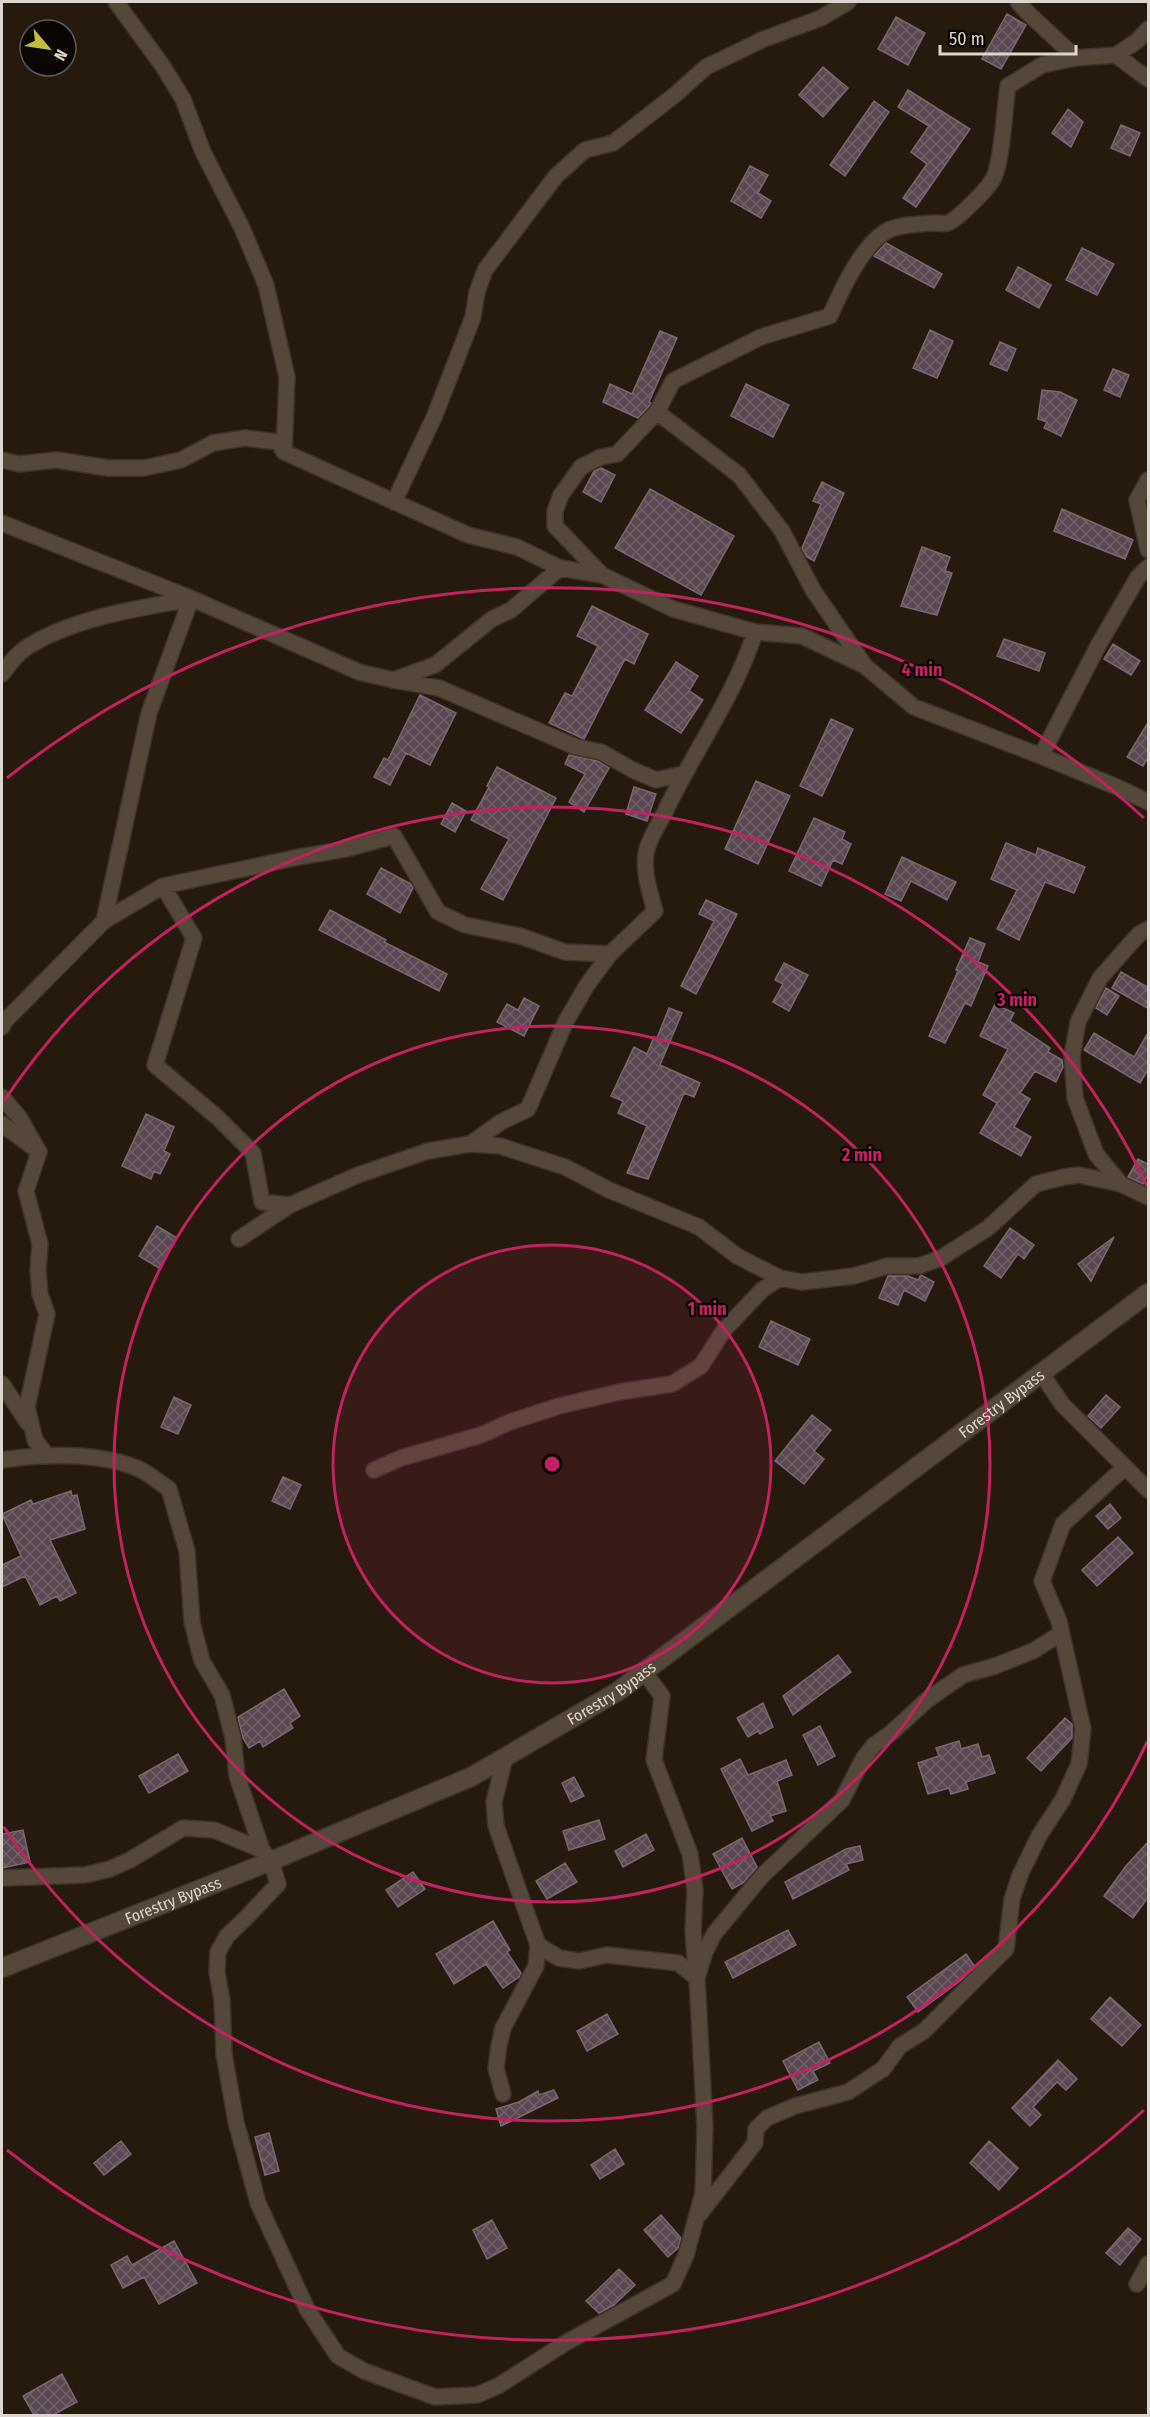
<svg xmlns="http://www.w3.org/2000/svg" width="1150" height="2417" viewBox="0 0 1150 2417" font-family="'Fira Sans Condensed',sans-serif">
  <defs>
    <pattern id="building-cross-hatch" width="8" height="8" patternUnits="userSpaceOnUse" patternTransform="scale(1.5)"><rect width="8" height="8" fill="#594751"/><path d="M0 0l8 8M0 8l8-8" fill="none" stroke="#706169"/></pattern>
  </defs>
  <rect width="100%" height="100%" fill="#251a0d"/>
  <path fill="url(#building-cross-hatch)" stroke="#7a6771" stroke-width="1.5" d="M1007 14 1026 25 1001 69 982 59Z
    M896 17 925 33 908 65 878 49Z
    M823 67 848 88 823 117 799 95Z
    M908 90 970 129 916 207 903 198 927 164 911 152 929 126 898 107Z
    M874 101 889 112 845 176 830 165Z
    M1068 109 1083 122 1071 147 1052 133Z
    M1121 125 1140 133 1130 156 1111 148Z
    M750 166 768 175 758 193 771 201 761 218 731 201Z
    M886 243 942 274 934 288 874 256Z
    M1082 248 1114 264 1097 295 1066 280Z
    M1018 267 1051 285 1039 308 1006 290Z
    M930 330 953 341 937 378 913 368Z
    M660 331 677 338 649 402 651 403 649 406 638 418 603 402 610 384 632 394Z
    M1000 342 1016 349 1007 371 990 364Z
    M1113 369 1129 375 1120 397 1104 390Z
    M746 384 789 405 773 437 731 416Z
    M1042 390 1060 392 1077 400 1061 436 1044 428 1047 422 1038 419Z
    M601 468 615 475 601 502 583 492 594 471Z
    M822 482 844 493 814 561 807 557 802 548 821 504 813 501Z
    M650 489 734 536 701 595 615 548Z
    M1062 509 1133 540 1125 559 1054 531Z
    M922 547 950 557 945 571 952 573 937 615 901 606Z
    M592 606 648 634 634 664 625 659 584 739 549 723 565 693 572 696 598 646 577 636Z
    M1004 639 1045 653 1039 671 997 656Z
    M1113 644 1140 661 1131 675 1104 659Z
    M676 662 698 676 689 691 703 700 681 733 645 710Z
    M420 695 456 713 430 765 406 753 390 785 374 777 384 758 388 760Z
    M831 719 853 729 822 796 800 786Z
    M1149 721V756L1143 766 1127 757Z
    M569 755 598 761 609 768 584 812 569 802 585 774 565 764Z
    M497 767 556 798 503 900 481 889 509 839 471 820 489 787 487 786Z
    M756 781 790 796 758 864 725 849Z
    M634 787 656 794 647 821 626 814Z
    M452 803 466 811 455 832 441 824Z
    M814 818 845 832 842 839 851 844 842 864 833 860 821 886 789 871Z
    M1006 843 1036 855 1038 848 1085 867 1074 893 1045 882 1019 940 997 929 1017 890 991 879Z
    M902 857 956 882 947 900 911 881 901 901 885 894Z
    M381 868 411 884 413 888 400 913 367 894Z
    M706 900 737 914 696 994 681 986 714 921 699 914Z
    M330 910 386 940 384 942 447 974 439 991 319 930Z
    M970 938 985 944 978 962 988 966 971 1006 965 1003 945 1043 929 1036 958 971 956 970Z
    M784 963 808 975 789 1011 773 1002 783 984 775 980Z
    M1121 972 1149 988V1009L1112 988Z
    M1106 988 1119 996 1107 1015 1096 1008Z
    M524 998 539 1006 524 1036 497 1022 507 1004 518 1010Z
    M995 1004 1014 1013 1010 1021 1050 1048 1048 1052 1062 1060 1063 1067 1056 1082 1035 1071 1020 1093 1030 1099 1014 1127 1031 1137 1021 1156 980 1133 997 1103 983 1095 1008 1049 980 1036Z
    M669 1008 682 1013 660 1065 700 1083 694 1097 684 1093 648 1179 627 1173 647 1126 618 1113 623 1101 611 1096 634 1047 647 1054 654 1037 657 1038Z
    M1149 1031V1068L1140 1083 1084 1050 1094 1033 1134 1057Z
    M146 1114 174 1127 164 1151 170 1154 160 1174 154 1171 151 1179 122 1166Z
    M1138 1159 1149 1165V1173L1143 1184 1128 1177Z
    M157 1226 177 1238 159 1268 139 1256Z
    M1010 1228 1034 1245 1024 1259 1018 1254 1001 1278 984 1266Z
    M1114 1237 1091 1281 1078 1264Z
    M921 1275 934 1282 925 1301 904 1290 898 1305 879 1298 888 1276H908L918 1280Z
    M771 1321 810 1339 798 1365 759 1347Z
    M1106 1395 1120 1407 1101 1428 1088 1416Z
    M174 1397 191 1405 178 1434 161 1427Z
    M812 1415 831 1430 814 1451 824 1459 804 1484 775 1461Z
    M283 1477 301 1485 290 1509 272 1501Z
    M71 1491 72 1496 77 1495 85 1529 50 1540 76 1593 60 1601 57 1596 40 1605 25 1576 2 1587V1565L21 1556 2 1514 31 1500 33 1504Z
    M1110 1504 1121 1518 1108 1529 1096 1516Z
    M1118 1537 1133 1553 1097 1586 1082 1570Z
    M838 1655 851 1672 793 1715 783 1696Z
    M284 1689 300 1716 290 1723 293 1728 263 1747 260 1741 249 1748 243 1738 238 1717Z
    M763 1703 773 1727 760 1734 758 1731 748 1737 737 1718Z
    M1065 1718 1072 1724V1738L1041 1771 1027 1758Z
    M820 1726 835 1756 818 1765 803 1735Z
    M959 1741 961 1749 978 1744 982 1757 989 1755 995 1773 966 1782 968 1789 951 1794 949 1788 928 1794 918 1763 939 1756 936 1748Z
    M178 1754 188 1771 149 1793 139 1776Z
    M740 1759 748 1775 786 1760 792 1775 777 1781 786 1811 770 1816 773 1821 752 1831 721 1769Z
    M574 1777 584 1796 571 1802 562 1783Z
    M599 1820 605 1839 569 1850 563 1831Z
    M23 1830 30 1862 2 1868V1834Z
    M646 1834 654 1850 623 1867 615 1851Z
    M742 1838 757 1867 743 1883 732 1889 713 1854Z
    M1149 1841V1896L1133 1918 1104 1896 1126 1866Z
    M860 1846 863 1860 846 1864 849 1870 793 1899 785 1882 846 1849Z
    M565 1863 577 1882 547 1899 536 1881Z
    M413 1872 425 1889 398 1907 386 1890Z
    M493 1921 510 1950 507 1952 521 1973 519 1977 503 1988 486 1964 454 1984 436 1954Z
    M788 1930 796 1945 733 1978 725 1962Z
    M966 1954 975 1967 960 1981 918 2012 907 1997Z
    M1110 1997 1141 2025 1122 2046 1091 2019Z
    M607 2014 618 2034 587 2051 577 2031Z
    M819 2042 830 2063 813 2071 818 2080 798 2090 783 2061Z
    M1058 2060 1077 2079 1066 2090 1057 2082 1033 2107 1041 2115 1030 2126 1012 2108Z
    M554 2090 558 2098 501 2126 496 2109 519 2102 538 2091 539 2095Z
    M269 2133 279 2171 265 2175 255 2137Z
    M121 2141 131 2154 104 2175 94 2163Z
    M989 2141 1018 2168 999 2190 970 2163Z
    M615 2149 624 2164 600 2179 591 2165Z
    M661 2215 681 2238 678 2248 668 2257 644 2230Z
    M492 2220 507 2248 487 2259 473 2230Z
    M1128 2228 1141 2239 1120 2265 1106 2253Z
    M174 2241 197 2283 159 2304 144 2277 123 2288 111 2265 127 2256 132 2265Z
    M619 2269 635 2285 614 2305 599 2313 586 2301Z
    M62 2374 77 2402 53 2415H34L23 2396Z"/>
  <g fill="none" stroke-linecap="round" stroke-linejoin="round">
    <defs>
      <path id="minor" d="M116 2 162 65 183 99 203 152 242 228 266 285 287 377 284 452
        M1018 2 1027 12 1076 58 1116 55 1148 79
        M1116 55 1137 41 1148 29
        M657 412 739 475 782 531 813 590 865 666
        M2 460 19 464 57 460 108 468H144L181 460 213 443 245 438 278 442 284 452 468 535 517 547 560 568 602 575 673 609 755 632 802 636 865 666 914 707 1041 756 1117 787 1148 802
        M1148 480 1137 500 1148 550
        M394 502 435 415 473 317 477 292 485 270 556 176 585 150 613 143 676 94 706 67 764 39 821 18 848 2
        M2 523 188 597 359 672 393 680 435 665 492 619 511 610 560 568
        M602 575 555 526V511L561 495 581 467 601 457 617 454 657 412 673 381 761 337 830 316C841 291 861 247 885 232 897 224 920 224 934 223 938 223 945 224 948 223 958 219 990 187 994 177 1003 157 1004 110 1008 86L1042 65 1076 58
        M2 674C8 666 15 656 23 650 67 619 139 608 191 599
        M393 680 439 688 576 747 601 752 633 770 656 780 683 774
        M1041 756 1099 644 1138 577 1148 567
        M163 886 194 938 155 1065 217 1117 253 1153 262 1202 290 1205
        M104 921 163 886 299 857 346 849 394 836 438 912 465 925 520 936 565 952 610 954
        M2 1027 5 1021 104 921 149 713 191 599 188 597
        M2 1097 19 1117 39 1152 26 1191 40 1244 38 1270 40 1294 47 1314 27 1407 35 1440 47 1456
        M2 1124 34 1148
        M470 1144 501 1122 528 1109 566 1021 587 985 610 954 655 911C650 892 643 873 646 853 648 840 659 824 665 812 693 752 735 696 755 632
        M1121 1184 1096 1154 1075 1098 1072 1056 1078 1022 1100 978 1139 934 1148 929
        M239 1239 290 1205 358 1175 428 1151 470 1144 500 1146 565 1167 609 1190 699 1227 737 1256 780 1278 802 1282 854 1276 887 1266H919L941 1258 988 1228 1036 1184 1064 1177 1079 1175 1121 1184 1148 1197
        M1041 1373 1062 1404 1148 1490
        M2 1384 28 1423
        M2 1460C45 1454 96 1452 137 1468 148 1473 159 1482 169 1489L187 1551 192 1622 202 1661 222 1695 233 1738 237 1776 262 1850 271 1861 278 1884 247 1917 227 1936 218 1952 217 1972 222 2000 224 2054 236 2122 258 2203 307 2309 338 2356 364 2371 435 2397 477 2395 498 2386 567 2342 673 2284 686 2255 703 2193 705 2127 697 1978 705 1952 714 1934 761 1877 842 1800 863 1759 874 1745 891 1733 927 1700 963 1675 995 1666 1033 1651 1060 1634
        M374 1470 401 1458 481 1435 510 1422 559 1406 619 1392 672 1384 701 1366 724 1330 762 1290 780 1278
        M644 1672 662 1696 654 1760 690 1854 695 1890 693 1931 696 1969
        M505 1757 494 1802 496 1826 538 1945 559 1958 579 1961 607 1955 678 1963 697 1978
        M2 1878 85 1875 110 1869 130 1860 183 1828 214 1830 262 1850
        M503 2094 496 2068 499 2045 503 2028 536 1966 538 1945
        M699 2215 755 2143 756 2129 767 2118 795 2106 848 2092 883 2069 900 2046 924 2031 1006 1949 1012 1899 1020 1875 1039 1836 1063 1799 1079 1764 1083 1729 1059 1621 1042 1581 1063 1524 1125 1467
        M1137 2284 1148 2264"/>
      <g id="tertiary">
        <path id="s1" d="M2 1968 271 1861 471 1777 617 1692 1148 1293"/>
      </g>
    </defs>
    <use href="#minor" stroke="#3c332d" stroke-width="18"/>
    <use href="#tertiary" stroke="#3c332d" stroke-width="21"/>
    <use href="#minor" stroke="#55483a" stroke-width="15"/>
    <use href="#tertiary" stroke="#55483a" stroke-width="18"/>
  </g>
  <circle cx="552" cy="1464" r="219" fill="#c32261" fill-opacity=".12"/>
  <g fill="none" stroke="#c32261" stroke-width="3">
    <circle cx="552" cy="1464" r="219"/>
    <circle cx="552" cy="1464" r="438"/>
    <path d="M1147 1742A657 657 0 0 1 4 1827M4 1101A657 657 0 0 1 1147 1186"/>
    <path d="M1144 2110A876 876 0 0 1 7 2150M7 778A876 876 0 0 1 1144 818"/>
  </g>
  <g text-anchor="middle" dominant-baseline="central" stroke-width="4.5" stroke-linejoin="round" paint-order="stroke">
    <g font-size="16" fill="#ded6ce" stroke="#0a0603">
      <text stroke="none"><textPath href="#s1" startOffset="1156">Forestry Bypass</textPath></text>
      <text stroke="none"><textPath href="#s1" startOffset="670">Forestry Bypass</textPath></text>
      <text stroke="none"><textPath href="#s1" startOffset="184">Forestry Bypass</textPath></text>
    </g>
  </g>
  <circle cx="552" cy="1464" r="9" fill="#c32261" stroke="#0a0603" stroke-width="3"/>
  <g font-size="18" text-anchor="middle" font-weight="bold" fill="#c32261" stroke="#0a0603" stroke-width="4.5" stroke-linejoin="round" paint-order="stroke">
    <text x="922" y="676">4 min</text>
    <text x="1017" y="1006">3 min</text>
    <text x="862" y="1161">2 min</text>
    <text x="707" y="1315">1 min</text>
  </g>
  <rect width="1150" height="2417" fill="none" stroke="#ded6ce" stroke-width="6"/>
  <g transform="translate(48 48) rotate(119)"><circle r="28" fill="#0a0603" stroke="#5f5954" stroke-width="1.5"/>
  <path d="M0-4.5L10 22L0 15L-10 22Z" fill="#c0be40"/>
  <text y="-9" font-size="16" font-weight="bold" text-anchor="middle" fill="#ded6ce">N</text>
  </g>
  <path d="M940 45v9h136v-9" fill="none" stroke="#ded6ce" stroke-width="3"/>
  <text x="949" y="45" font-size="18" fill="#ded6ce" stroke="#0a0603" stroke-width="4.5" paint-order="stroke">50 m</text>
</svg>
